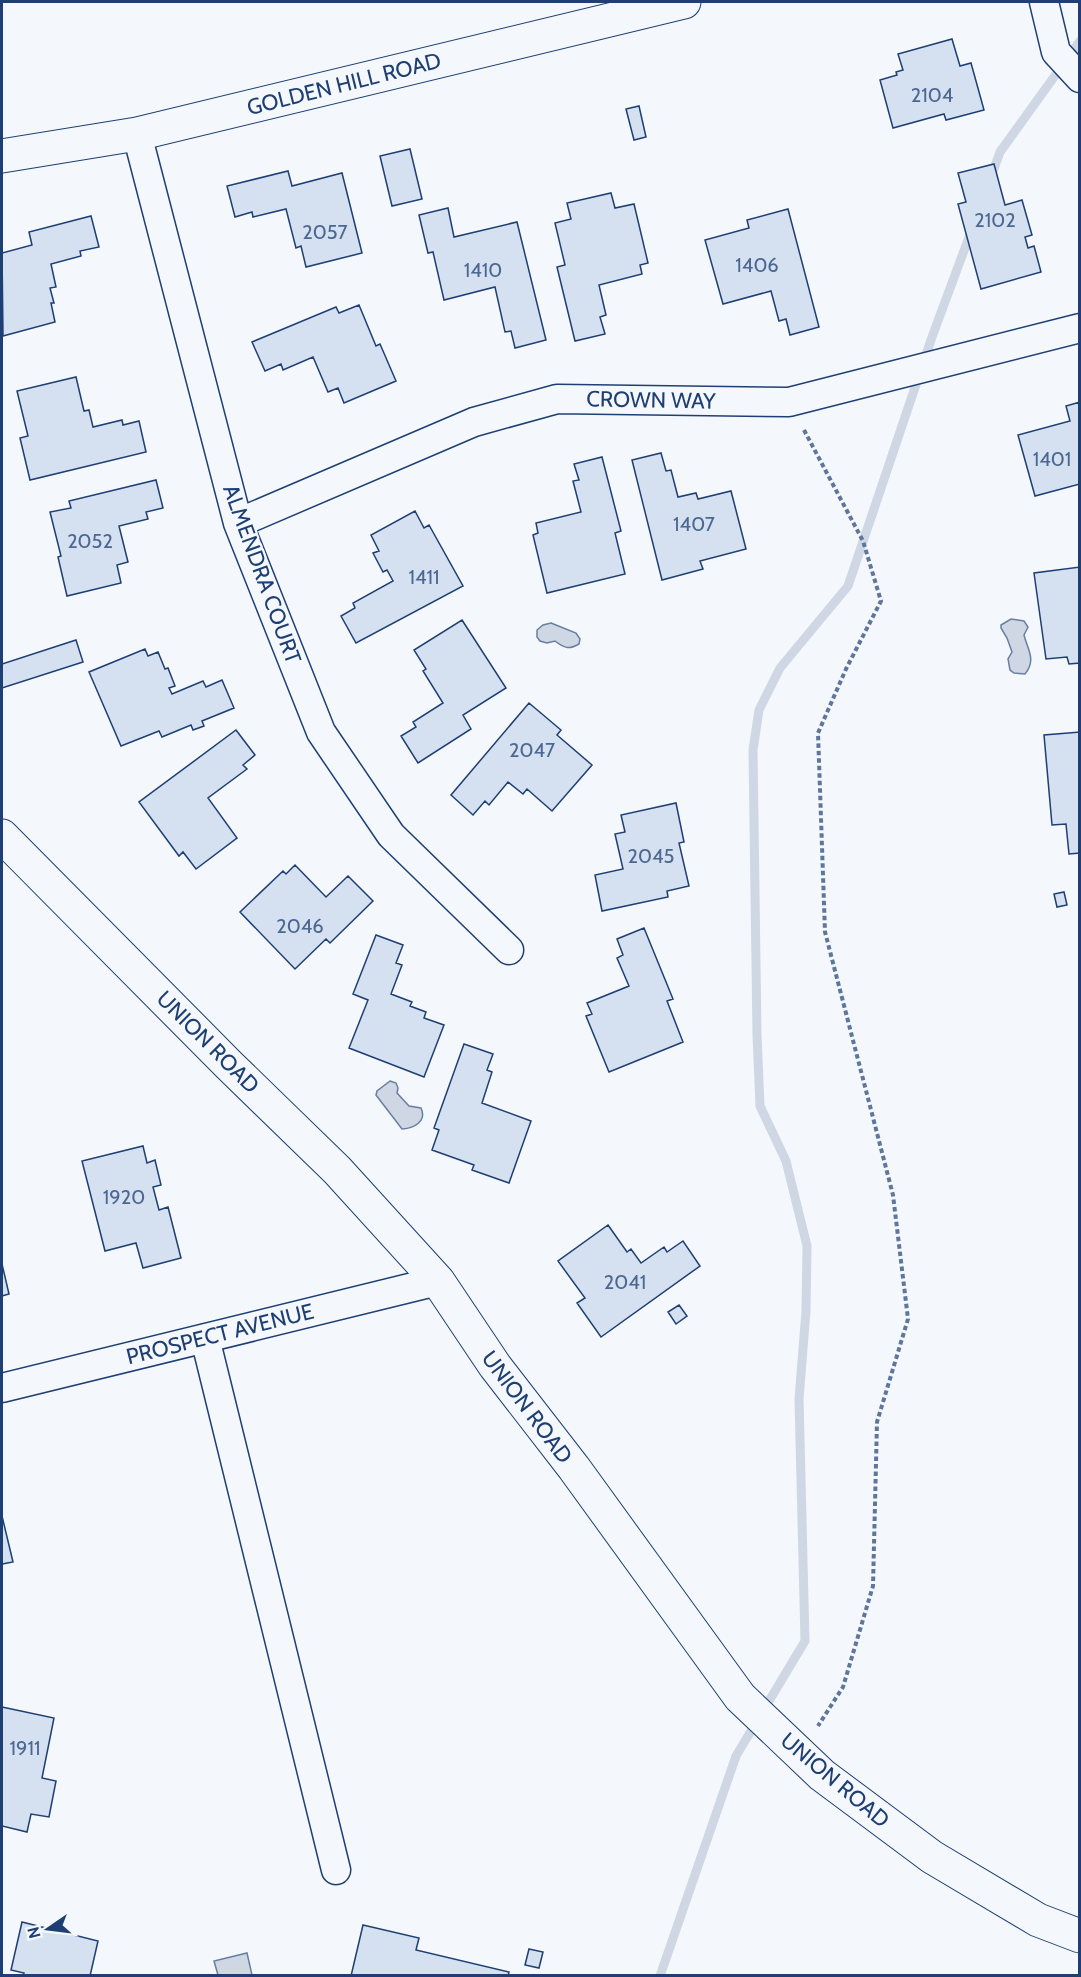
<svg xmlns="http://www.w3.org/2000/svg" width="1081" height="1977" viewBox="0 0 1081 1977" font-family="Cabin,sans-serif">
  <rect width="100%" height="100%" fill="#f4f7fb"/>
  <path fill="#cfd7e4" stroke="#687fa3" stroke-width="1.5" d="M1011 619 1024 621 1028 627 1024 635C1027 648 1037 660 1025 674L1014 673 1010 670 1008 659 1012 652 1007 638 1001 628V625Z
    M551 623 576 633 580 639 579 644C569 650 564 648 555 641L547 643 540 641 537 637V630L543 625Z
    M390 1081 396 1083 398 1088 397 1093 409 1106 421 1108C427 1121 415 1128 402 1129L376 1095 377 1091Z
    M247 1953 252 1975H218L214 1961Z"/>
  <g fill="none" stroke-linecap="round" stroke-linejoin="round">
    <path stroke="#cfd7e4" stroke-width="9" d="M991 177 1000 152 1080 41
      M660 1976 736 1756 805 1641 799 1399 806 1311 807 1246 786 1161 760 1106 757 1035 753 750 759 710 780 668 848 586 932 337 972 229"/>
  </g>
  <path fill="#d5e0f0" stroke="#1d3f73" stroke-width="1.5" d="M952 39 960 66 971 63 984 110 946 120 944 114 893 128 880 80 897 75 896 72 903 70 898 54Z
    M639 106 646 137 634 140 626 109Z
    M410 149 422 199 392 206 380 156Z
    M994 164 1005 205 1022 200 1032 235 1025 237 1028 248 1034 246 1041 272 981 289 958 204 966 202 958 173Z
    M288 171 292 186 342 173 362 253 306 267 301 246 296 248 286 209 253 217 252 212 235 217 227 186Z
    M611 193 615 208 634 204 648 263 640 265 642 274 599 285 606 315 600 317 605 334 575 341 557 267 565 265 555 223 571 219 567 203Z
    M448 208 454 237 517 222 546 340 515 348 511 331 505 332 495 287 444 300 433 252 428 253 419 215Z
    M788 209 819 327 790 335 786 319 779 321 771 291 723 304 705 240 749 228 747 220Z
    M91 216 99 247 80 251 81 256 51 264 56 287 50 288 54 303H51L55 322 3 336 2 253 32 245 29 232Z
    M359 305 376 346 380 344 396 381 344 403 338 388 328 392 313 357 283 370 281 364 265 371 252 342 336 307 339 313Z
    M76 377 84 411 89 410 93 427 122 420 123 425 139 421 146 452 30 480 20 438 28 436 17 391Z
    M1080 402V484L1035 496 1018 435 1070 421 1066 406Z
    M661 453 666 471 671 470 678 497 696 493 698 499 731 491 746 549 700 561 703 569 662 580 632 460Z
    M602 457 621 531 615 533 625 574 547 593 533 535 538 533 536 523 581 512 573 481 579 480 574 464Z
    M156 480 163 508 146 512 148 519 119 526 128 562 117 565 121 583 67 596 58 557 61 556 50 512 71 508 69 501Z
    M415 511 424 528 429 525 463 586 356 643 341 616 355 608 353 603 393 581 387 570 383 572 373 553 379 551 371 535Z
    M1080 567V663L1069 664 1067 657 1046 659 1034 573Z
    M462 620 506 688 463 715 471 729 418 763 401 736 416 727 413 722 443 703 423 671 426 669 414 650Z
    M76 640 83 662 2 688V664Z
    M145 649 148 656 158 652 165 669 168 668 175 686 169 688 172 694 203 681 206 687 222 680 234 708 202 721 204 726 193 730 191 725 162 737 159 731 121 746 89 672Z
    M529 703 561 730 557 735 592 765 552 811 527 789 523 794 508 782 489 805 485 801 473 815 451 795Z
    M236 730 255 755 243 765 247 769 208 798 237 838 196 869 183 852 179 856 139 802Z
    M1080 732V853L1069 854 1066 824 1052 825 1044 735Z
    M676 803 684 842 679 843 689 886 667 891 668 897 602 911 595 875 623 869 615 834 625 832 621 815Z
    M295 865 326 897 348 876 373 901 330 943 326 939 295 969 240 912 283 871 286 874Z
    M1064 892 1067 905 1057 907 1054 894Z
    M644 928 673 999 667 1001 683 1042 609 1072 586 1016 592 1014 587 1003 629 986 617 958 623 955 617 939Z
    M376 935 403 945 396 963 402 965 391 994 412 1002 410 1006 426 1012 424 1018 444 1025 424 1077 349 1048 368 1000 353 994Z
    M464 1044 493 1054 487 1070 492 1072 482 1103 531 1121 509 1183 472 1170 474 1165 432 1150 439 1130 434 1128Z
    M143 1146 147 1163 155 1160 161 1185 153 1187 159 1210 168 1207 181 1258 143 1268 136 1243 105 1251 82 1161Z
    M608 1225 627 1252 631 1249 641 1263 664 1247 667 1252 683 1241 700 1266 601 1337 577 1303 585 1298 558 1261Z
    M2 1264 9 1294 2 1296Z
    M679 1305 687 1316 676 1324 668 1312Z
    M2 1516 13 1562 2 1564Z
    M2 1707 54 1718 42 1778 56 1781 49 1817 31 1814 27 1832 2 1826Z
    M22 1922 98 1941 90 1976H23L24 1973 11 1970Z
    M363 1925 419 1938 416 1950 509 1972 508 1976H351Z
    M529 1949 543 1952 539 1968 525 1965Z"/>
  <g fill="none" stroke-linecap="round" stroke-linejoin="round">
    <defs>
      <path id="street" d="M1044 2 1056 52 1080 78
        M137 134 238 523 321 732 391 835 509 950
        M238 523 474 422 557 399 789 402 1080 328
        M205 1338 336 1870
        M2 1388 438 1281"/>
      <path id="secondary" d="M2 156 137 134 684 2
        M2 836 229 1065 337 1170 438 1281 495 1366 574 1468 740 1697 822 1775 932 1857 1038 1920 1080 1936"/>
    </defs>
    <use href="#street" stroke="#1d3f73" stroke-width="31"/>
    <use href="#secondary" stroke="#1d3f73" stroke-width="35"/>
    <path stroke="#5e769c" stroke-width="4" stroke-dasharray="4.5 3" stroke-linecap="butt" d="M804 430 863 541 881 601 846 669 818 733 825 932 893 1195 908 1319 877 1422 873 1586 843 1687 818 1726"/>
    <use href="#street" stroke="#f4f7fb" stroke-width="28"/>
    <use href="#secondary" stroke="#f4f7fb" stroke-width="33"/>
  </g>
  <g text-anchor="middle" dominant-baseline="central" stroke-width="4.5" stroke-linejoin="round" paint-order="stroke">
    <g font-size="20" fill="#4b6792">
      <text x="932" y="95">2104</text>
      <text x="995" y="220">2102</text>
      <text x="325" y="232">2057</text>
      <text x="757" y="265">1406</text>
      <text x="483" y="270">1410</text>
      <text x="1052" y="459">1401</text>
      <text x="694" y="524">1407</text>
      <text x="90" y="541">2052</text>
      <text x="424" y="577">1411</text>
      <text x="532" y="750">2047</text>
      <text x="651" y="856">2045</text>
      <text x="300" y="926">2046</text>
      <text x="124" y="1197">1920</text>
      <text x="625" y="1282">2041</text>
      <text x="25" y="1748">1911</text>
    </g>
    <g font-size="22" fill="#1d3f73" stroke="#f4f7fb">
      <text transform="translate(344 84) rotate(-14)">GOLDEN HILL ROAD</text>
      <text transform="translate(651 400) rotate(1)">CROWN WAY</text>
      <text transform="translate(262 574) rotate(70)">ALMENDRA COURT</text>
      <text transform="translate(208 1042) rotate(45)">UNION ROAD</text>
      <text transform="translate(220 1334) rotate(-14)">PROSPECT AVENUE</text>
      <text transform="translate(527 1407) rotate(53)">UNION ROAD</text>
      <text transform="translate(835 1780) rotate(40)">UNION ROAD</text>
    </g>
  </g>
  <rect width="1081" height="1977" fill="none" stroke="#1d3f73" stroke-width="6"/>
  <g transform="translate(48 1929) rotate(256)" stroke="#f4f7fb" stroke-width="4.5" paint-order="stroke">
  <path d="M0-4.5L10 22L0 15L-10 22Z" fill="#1d3f73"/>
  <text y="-9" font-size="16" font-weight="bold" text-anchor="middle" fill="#1d3f73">N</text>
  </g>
</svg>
